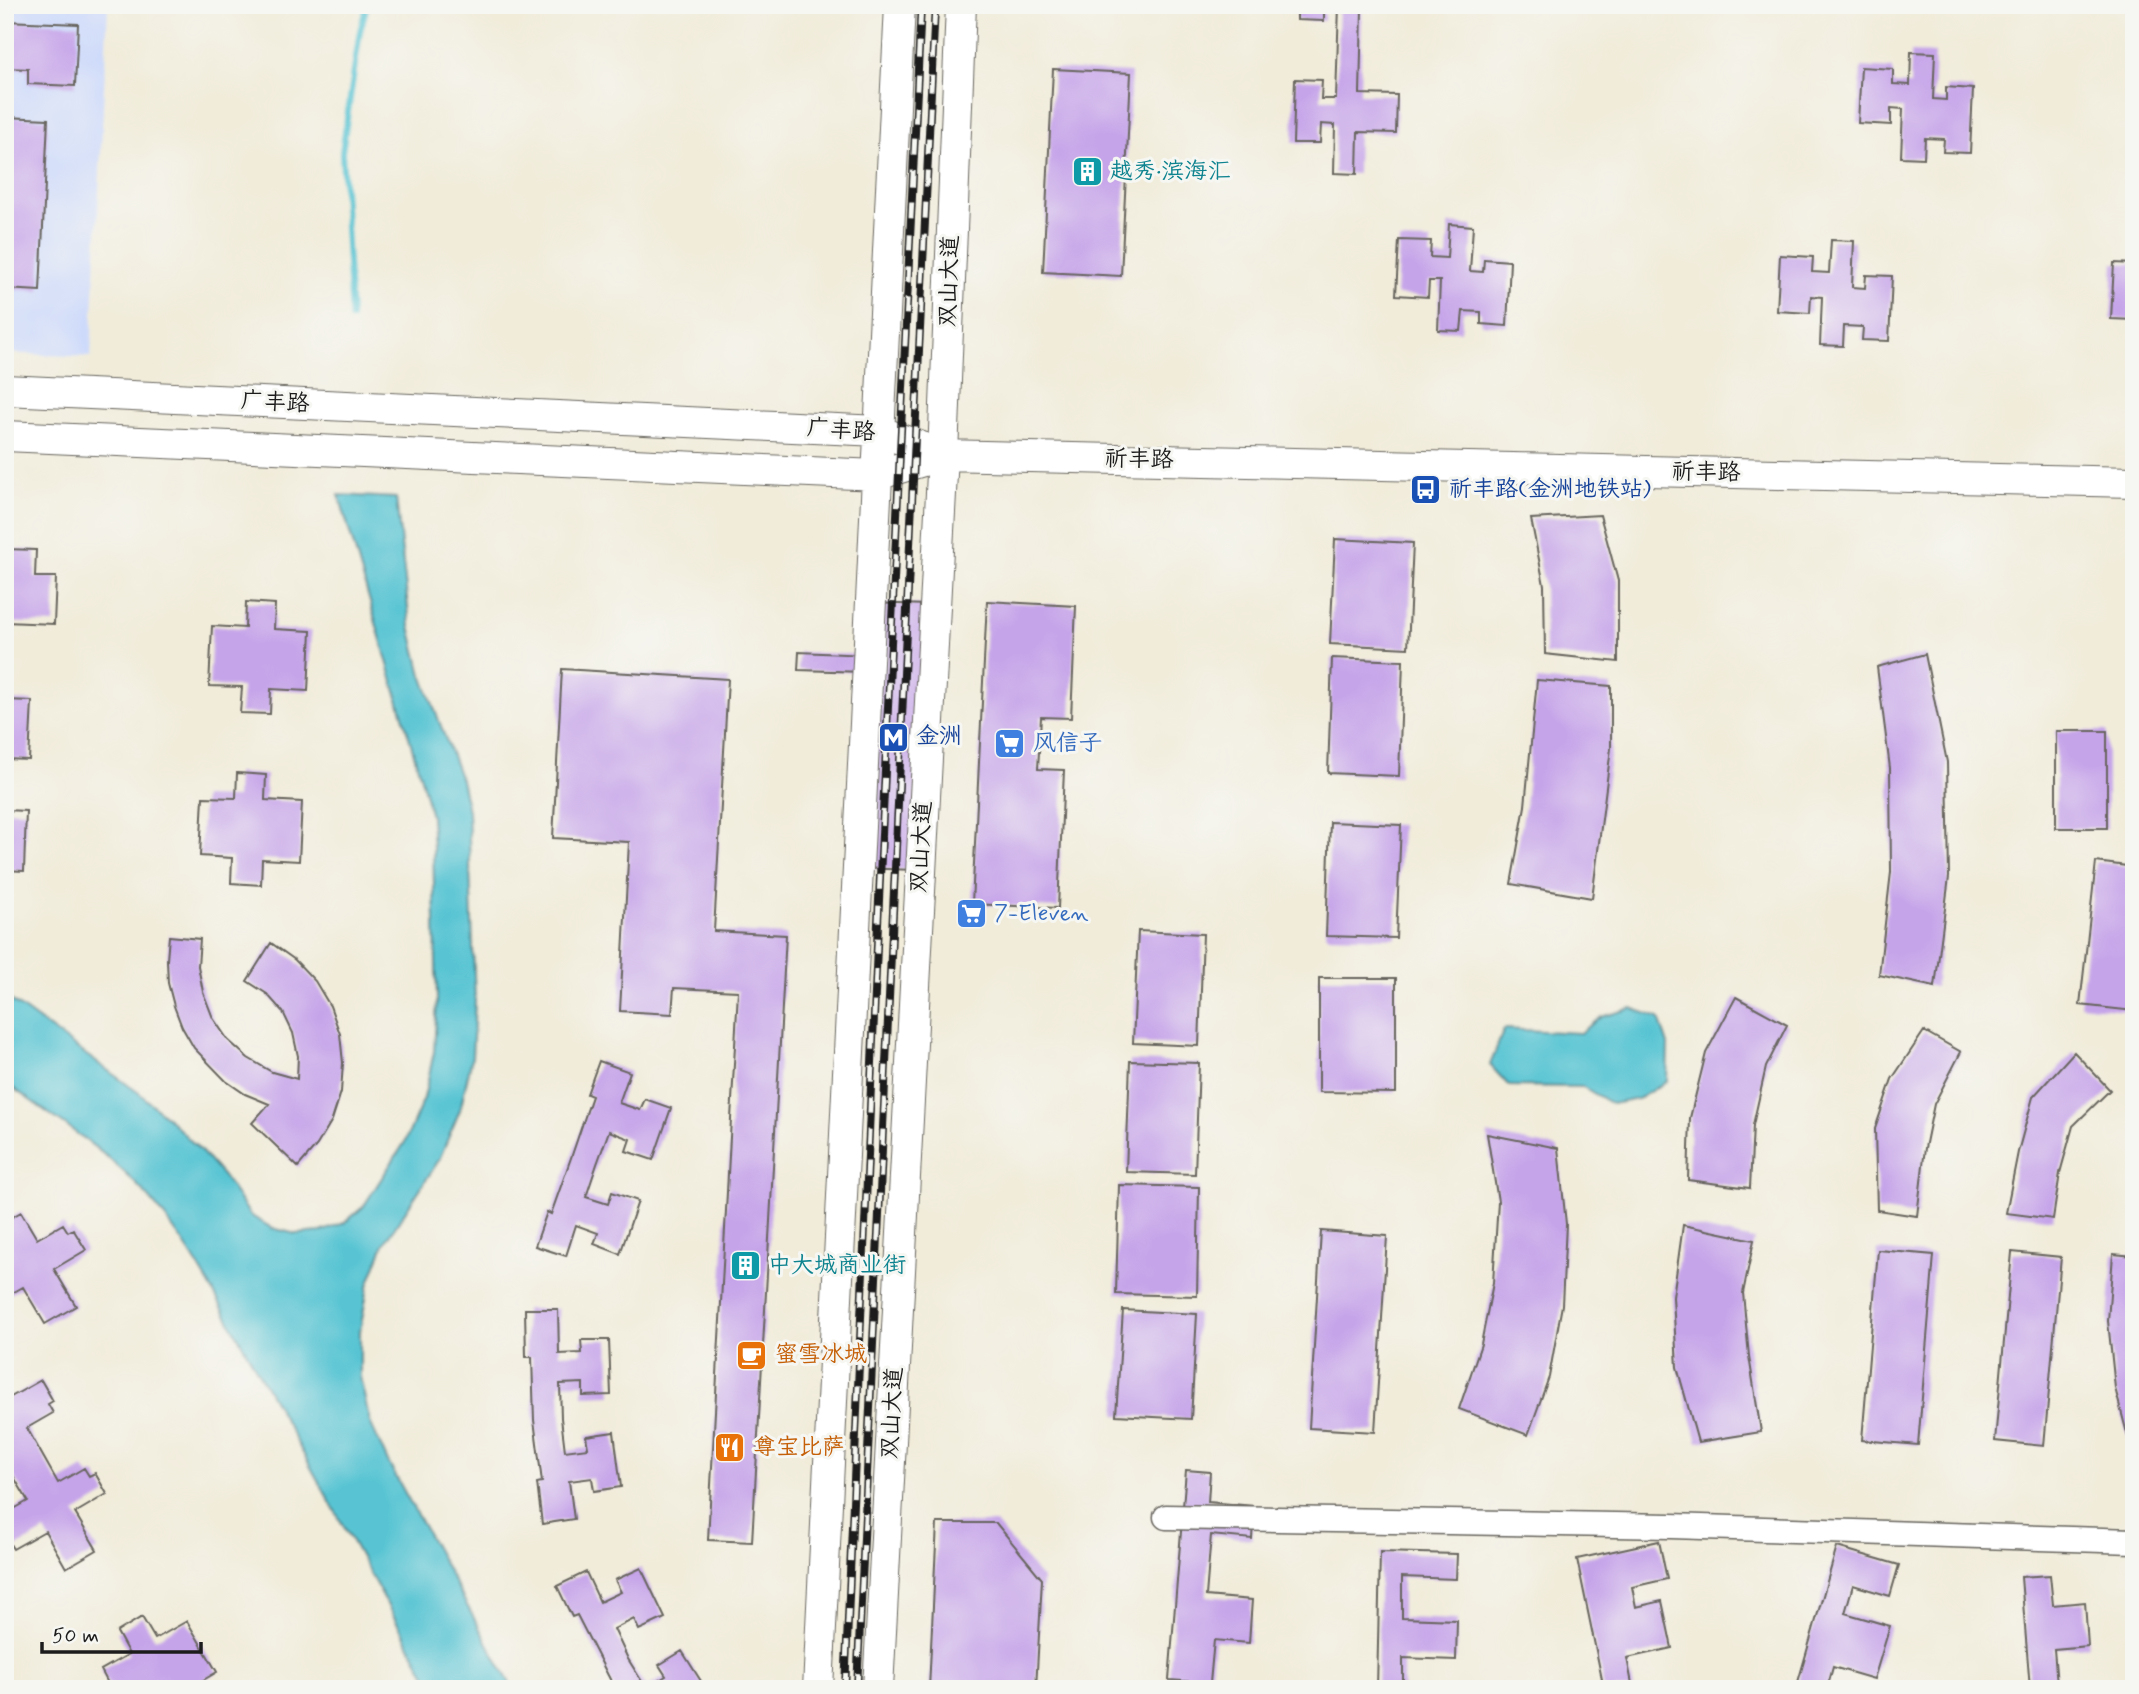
<svg xmlns="http://www.w3.org/2000/svg" width="2139" height="1694" viewBox="0 0 2139 1694" font-family="Mynerve,'LXGW WenKai TC',sans-serif">
  <rect width="100%" height="100%" fill="#f6f6f2"/>
  <filter id="ink" filterUnits="userSpaceOnUse"><feTurbulence type="fractalNoise" baseFrequency=".0143" numOctaves="2"/><feDisplacementMap in="SourceGraphic" scale="14" xChannelSelector="R" yChannelSelector="G"/><feConvolveMatrix kernelMatrix="1 2 1 2 8 2 1 2 1" color-interpolation-filters="sRGB"/></filter>
  <filter id="wash" filterUnits="userSpaceOnUse"><feTurbulence type="fractalNoise" baseFrequency=".00686" numOctaves="4" result="noise"/><feDisplacementMap in="SourceGraphic" scale="28" xChannelSelector="R" yChannelSelector="G"/><feGaussianBlur stdDeviation="1.57" result="paint"/><feColorMatrix in="noise" values="0 0 0 0 0 0 0 0 0 0 0 0 0 0 0 0 0 1.4 0 .05"/><feComposite in="paint" operator="in"/></filter>
  <g filter="url(#wash)">
    <rect width="100%" height="100%" fill="#f1ecda"/>
    <path fill="#cedafa" d="M5 5H108L91 357 5 353Z"/>
    <path fill="#59c4d3" stroke="#3a7078" stroke-width="2" d="M339 495 396 498 410 626 422 675 461 780 468 811 475 1001 472 1057 460 1110 439 1160 384 1244 368 1286 360 1331V1377L370 1422 388 1462 513 1689H434L209 1284C185 1243 160 1206 125 1173 89 1139 45 1112 5 1082V996L139 1093 170 1120 200 1150 227 1181 250 1215 272 1228 296 1234 321 1232 344 1223 363 1207 405 1142 424 1098 434 1052 437 1000 433 847 431 817 425 792Z
      M1632 1008 1659 1018 1668 1045 1667 1081 1638 1099 1612 1104 1583 1087 1509 1086 1490 1065 1504 1029 1580 1033 1602 1017Z"/>
    <g fill="none" stroke-linecap="round" stroke-linejoin="round">
      <path stroke="#59c4d3" stroke-width="6" d="M351 318 342 152 360 31 367 5"/>
    </g>
    <g id="blocks">
      <path fill="#c6a4e9" d="M1297 5H1324V21L1297 20Z
        M1339 5H1400V11L1362 9 1360 94 1397 95 1396 133 1358 132 1357 174 1334 173 1335 125 1321 124 1320 143H1293L1295 79 1322 80 1321 99H1336Z
        M5 21 78 24 75 86 28 84V69L5 68Z
        M1911 52 1935 53 1933 99 1946 100V87L1973 89 1970 153 1943 152 1944 139 1925 138 1924 158 1901 157 1903 109 1891 108V125L1858 123 1861 67 1893 69V84L1910 85Z
        M1053 69 1131 73 1121 276 1043 272Z
        M5 117 48 119 40 291 5 289Z
        M1449 224 1473 226 1470 271 1483 272 1484 259 1510 261 1507 326 1481 324V312L1463 311 1461 331 1438 330 1440 281H1429L1428 297 1396 295 1399 240 1431 241 1430 257 1447 258Z
        M1831 240 1854 241 1852 287 1865 288 1866 275 1892 276 1889 341 1862 340 1863 327 1844 326 1843 346 1820 345 1822 297 1811 296 1810 313 1777 311 1780 255 1813 257 1812 272 1829 273Z
        M2114 263 2134 264V320L2111 319Z
        M1600 515 1618 581V662L1545 654 1544 585 1531 519Z
        M1335 539 1413 543 1408 648 1330 644Z
        M5 549 36 550 35 577H56L54 624 5 622Z
        M987 601 1076 606 1071 718 1041 717 1038 769 1064 770 1058 908 972 904Z
        M246 602 275 604 274 629 311 631 308 691 271 689 270 714 240 713 242 687 209 686 212 626 245 628Z
        M870 603 928 605 916 870 857 868 866 672 798 670 799 652 867 655Z
        M1925 654 1947 762 1949 877 1935 987 1879 975 1891 872 1890 768 1877 667Z
        M1332 658 1403 661 1399 776 1328 773Z
        M562 669 728 679 714 931 786 935 752 1542 708 1540 738 991 674 988 672 1014 620 1011 629 842 553 838Z
        M1537 680 1611 686V748L1592 898 1511 884 1525 806Z
        M5 700 32 701 29 760 5 759Z
        M2056 731H2107V828H2056Z
        M237 773 266 775 265 800 302 802 299 861 262 859 261 885 231 883 232 858 200 856 203 797 236 798Z
        M5 810 26 811 24 871 5 870Z
        M1330 822 1401 825 1396 938 1326 936Z
        M2096 862 2134 867V1011L2080 1005Z
        M1138 931 1203 934 1199 1046 1133 1043Z
        M169 936 200 939 198 966 203 992 213 1018 228 1040 248 1058 272 1072 297 1079 298 1056 293 1033 283 1012 267 994 247 981 271 943 295 960 315 981 330 1006 340 1034 343 1063 341 1092 332 1120 317 1145 298 1167 252 1123 269 1104 245 1094 226 1081 194 1048 182 1027 174 1006 168 983 167 960Z
        M1319 978H1396V1093L1319 1092Z
        M1736 997 1787 1025 1766 1067 1753 1125 1750 1188 1688 1180 1690 1118 1706 1053Z
        M1924 1031 1961 1052 1934 1104 1925 1148 1917 1216 1877 1210 1875 1129 1892 1079Z
        M2074 1052 2110 1090 2073 1126 2060 1173 2053 1219 2006 1213 2018 1152 2033 1097Z
        M599 1061 630 1072 619 1103 640 1110 645 1099 671 1108 653 1160 626 1151 630 1139 609 1131 597 1164 586 1197 608 1204 612 1192 638 1201 620 1254 594 1244 598 1233 576 1225 566 1256 535 1246 547 1212 551 1214 572 1155 592 1096 587 1094Z
        M1130 1061 1199 1063 1195 1174 1126 1172Z
        M1487 1134 1558 1148 1566 1224 1562 1305 1549 1377 1528 1435 1459 1409 1481 1344 1493 1283 1498 1201Z
        M1119 1185 1199 1187 1197 1296 1116 1294Z
        M21 1212 37 1239 63 1224 68 1232 73 1229 86 1250 54 1269 76 1306 45 1324 23 1287 5 1297V1221Z
        M1683 1225 1754 1240 1743 1293 1749 1356 1761 1432 1698 1442 1677 1367 1673 1297Z
        M1321 1231 1387 1236 1375 1432 1309 1428Z
        M1878 1250 1934 1255 1918 1445 1862 1440Z
        M2012 1252 2061 1257 2044 1446 1995 1441Z
        M2113 1254 2134 1256 2133 1456 2115 1388 2108 1321Z
        M525 1309H558L559 1354 582 1353 581 1340H609L611 1395 583 1396V1383L560 1384 561 1418 565 1451 588 1448 586 1436 614 1432 621 1487 594 1491 592 1478 569 1481 574 1519 542 1524 537 1483 542 1482 534 1420 532 1357H526Z
        M1123 1310 1197 1314 1191 1419 1116 1415Z
        M41 1380 53 1401 48 1404 53 1413 27 1428 58 1483 84 1468 89 1476 95 1473 107 1494 75 1513 97 1550 66 1568 45 1531 13 1549 5 1536V1514L28 1501 5 1462V1392L9 1398Z
        M1186 1470 1210 1472 1208 1502 1254 1506 1252 1539 1211 1535 1206 1596 1252 1600 1249 1643 1214 1640 1210 1683 1169 1680Z
        M937 1523H996L1042 1579 1036 1689H929Z
        M1659 1541 1667 1579 1632 1587 1636 1607 1662 1601 1672 1648 1627 1658 1633 1689H1604L1577 1559Z
        M1837 1547 1899 1565 1890 1596 1853 1585 1845 1613 1890 1626 1874 1679 1833 1667 1827 1689H1796Z
        M1380 1552 1457 1554 1456 1579 1402 1577V1618L1457 1620 1456 1660 1403 1658V1689H1377Z
        M641 1568 665 1618 639 1630 634 1619 614 1629 628 1659 646 1688 666 1676 659 1665 682 1651 706 1689H615L577 1615 572 1617 557 1586 586 1572 600 1602 621 1592 615 1580Z
        M2050 1575 2053 1605 2085 1602 2088 1646 2054 1649 2057 1685 2093 1682V1689H2030L2021 1577Z
        M142 1617 155 1639 187 1621 217 1672 188 1689H111L101 1670 129 1654 117 1632Z"/>
    </g>
  </g>
  <g filter="url(#ink)">
    <use href="#blocks" fill-opacity="0" stroke="#67655e" stroke-width="2"/>
    <g fill="none" stroke-linecap="round" stroke-linejoin="round">
      <defs>
        <path id="minor" d="M1166 1517 1671 1526 2134 1541"/>
        <path id="tertiary" d="M5 390 879 431 943 455
          M5 436 877 475 943 455 2134 482
          M818 1689 900 5
          M878 1689 943 455 961 5"/>
      </defs>
      <use href="#minor" stroke="#67655e" stroke-width="27"/>
      <use href="#tertiary" stroke="#67655e" stroke-width="32"/>
      <use href="#minor" stroke="#fff" stroke-width="24"/>
      <use href="#tertiary" stroke="#fff" stroke-width="30"/>
      <defs>
        <path id="rail" d="M845 1689 880 877 921 5
          M857 1689 935 5"/>
      </defs>
      <use href="#rail" stroke="#1c1c1c" stroke-width="8"/>
      <use href="#rail" stroke="#f6f6f2" stroke-width="5" stroke-dasharray="16" stroke-linecap="butt"/>
    </g>
  </g>
  <defs>
    <symbol id="building-square" viewBox="-11 -11 22 22"><rect x="-9" y="-9" width="18" height="18" rx="4" fill="#0f9aa8" stroke="#f6f6f2"/><path d="M-4-6H4V6H1V3H-1V6H-4ZM-2.5-4.3h1.7v1.8h-1.7ZM.8-4.3h1.7v1.8H.8ZM-2.5-1h1.7V.8h-1.7ZM.8-1h1.7V.8H.8Z" fill="#fff"/></symbol>
    <symbol id="bus-square" viewBox="-11 -11 22 22"><rect x="-9" y="-9" width="18" height="18" rx="4" fill="#1a4fb4" stroke="#f6f6f2"/><path d="M-5-6H5V4H4V6H2V4H-2V6H-4V4H-5ZM-3.5-4V0h7V-4ZM-3.5 1.2v1.5H-2V1.2ZM2 1.2v1.5H3.5V1.2Z" fill="#fff"/></symbol>
    <symbol id="metro-square" viewBox="-11 -11 22 22"><rect x="-9" y="-9" width="18" height="18" rx="4" fill="#1a4fb4" stroke="#f6f6f2"/><path d="M-5.5 5V-5H-3L0 0L3-5H5.5V5H3V-.5L0 4L-3-.5V5Z" fill="#fff"/></symbol>
    <symbol id="supermarket-square" viewBox="-11 -11 22 22"><rect x="-9" y="-9" width="18" height="18" rx="4" fill="#3f7fe0" stroke="#f6f6f2"/><path d="M-6-5.5h2.5l.6 2H6L4.5 2H-2.5L-4.4-4H-6ZM-1.5 3.2a1.3 1.3 0 1 0 .1 0ZM3 3.2a1.3 1.3 0 1 0 .1 0Z" fill="#fff"/></symbol>
    <symbol id="cafe-square" viewBox="-11 -11 22 22"><rect x="-9" y="-9" width="18" height="18" rx="4" fill="#e8710a" stroke="#f6f6f2"/><path d="M-5.5-4.5H6V0H3Q3 3.5 0 3.5H-2.5Q-5.5 3.5-5.5 0ZM3-3.2v2h1.7v-2ZM-6 4.5H4V6H-6Z" fill="#fff"/></symbol>
    <symbol id="restaurant-square" viewBox="-11 -11 22 22"><rect x="-9" y="-9" width="18" height="18" rx="4" fill="#e8710a" stroke="#f6f6f2"/><path d="M-5-6h1v4h1v-4h1v4h1v-4h1v5L-1.5 .5V6h-2V.5L-5-1ZM5-6V6H3V1.5H1.5Q1.5-4 5-6Z" fill="#fff"/></symbol>
  </defs>
  <g fill-rule="evenodd">
    <use href="#building-square" x="1070" y="154" width="35" height="35"/>
    <use href="#bus-square" x="1408" y="472" width="35" height="35"/>
    <use href="#metro-square" x="876" y="720" width="35" height="35"/>
    <use href="#supermarket-square" x="992" y="726" width="35" height="35"/>
    <use href="#supermarket-square" x="954" y="896" width="35" height="35"/>
    <use href="#building-square" x="728" y="1248" width="35" height="35"/>
    <use href="#cafe-square" x="734" y="1338" width="35" height="35"/>
    <use href="#restaurant-square" x="712" y="1430" width="35" height="35"/>
  </g>
  <g text-anchor="middle" dominant-baseline="central" stroke-width="6" stroke-linejoin="round" paint-order="stroke">
    <g font-size="23" fill="#0d838f" stroke="#f6f6f2" text-anchor="start">
      <text x="1110" y="172">越秀·滨海汇</text>
      <text x="768" y="1266">中大城商业街</text>
    </g>
    <g font-size="23" fill="#1c1c1c" stroke="#f6f6f2">
      <text transform="translate(950 281) rotate(-88)">双山大道</text>
      <text transform="translate(275 403) rotate(3)">广丰路</text>
      <text transform="translate(841 431) rotate(4)">广丰路</text>
      <text transform="translate(1139 460) rotate(1)">祈丰路</text>
      <text transform="translate(1706 473) rotate(1)">祈丰路</text>
      <text transform="translate(922 847) rotate(-87)">双山大道</text>
      <text transform="translate(893 1413) rotate(-87)">双山大道</text>
    </g>
    <g font-size="23" fill="#164399" stroke="#f6f6f2" text-anchor="start">
      <text x="1449" y="490">祈丰路(金洲地铁站)</text>
      <text x="916" y="737">金洲</text>
    </g>
    <g font-size="23" fill="#366cbe" stroke="#f6f6f2" text-anchor="start">
      <text x="1033" y="744">风信子</text>
      <text x="994" y="914">7-Eleven</text>
    </g>
    <g font-size="23" fill="#c56008" stroke="#f6f6f2" text-anchor="start">
      <text x="775" y="1355">蜜雪冰城</text>
      <text x="753" y="1448">尊宝比萨</text>
    </g>
  </g>
  <rect width="2139" height="1694" fill="none" stroke="#f6f6f2" stroke-width="28"/>
  <path d="M42 1642v10h159v-10" fill="none" stroke="#1c1c1c" stroke-width="3.5"/>
  <text x="52" y="1642" font-size="21" fill="#1c1c1c" stroke="#f6f6f2" stroke-width="5" paint-order="stroke">50 m</text>
</svg>
